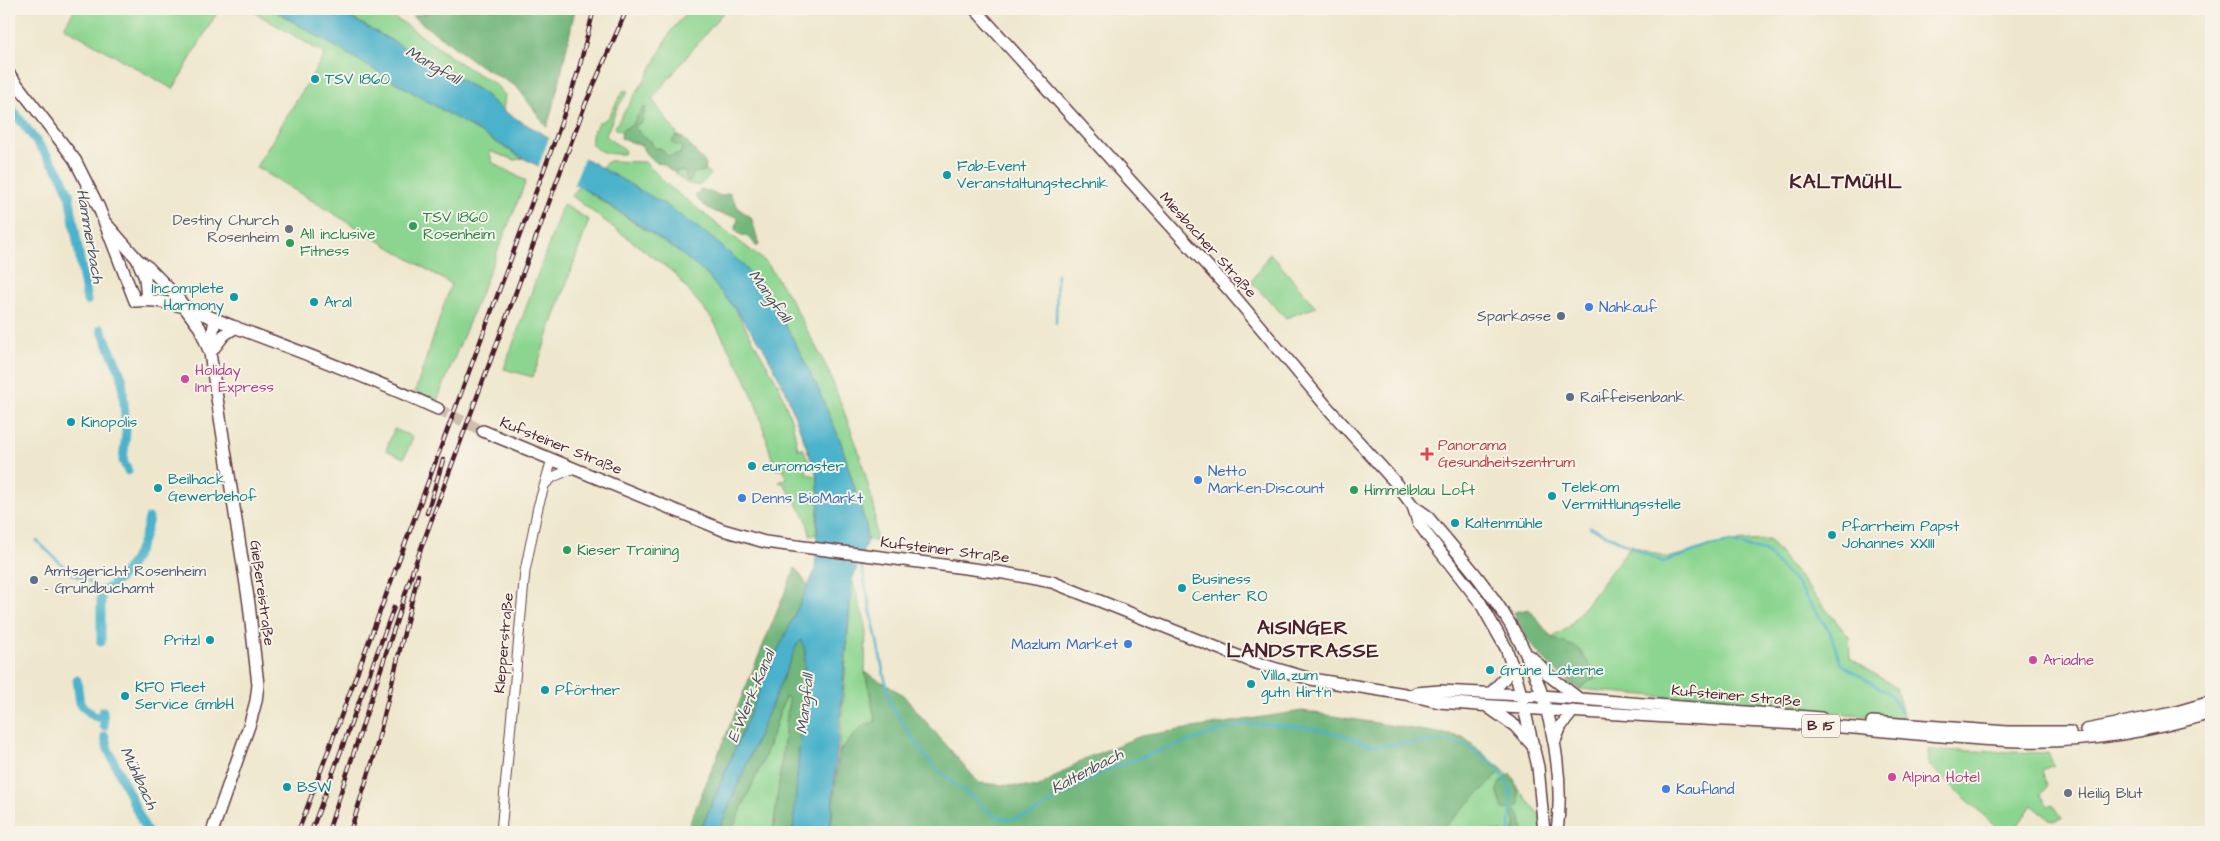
<svg xmlns="http://www.w3.org/2000/svg" width="2220" height="841" viewBox="0 0 2220 841" font-family="'Architects Daughter',sans-serif">
  <rect width="100%" height="100%" fill="#f7f3e8"/>
  <filter id="ink" filterUnits="userSpaceOnUse"><feTurbulence type="fractalNoise" baseFrequency=".02" numOctaves="2"/><feDisplacementMap in="SourceGraphic" scale="10" xChannelSelector="R" yChannelSelector="G"/><feConvolveMatrix kernelMatrix="1 2 1 2 8 2 1 2 1" color-interpolation-filters="sRGB"/></filter>
  <filter id="wash" filterUnits="userSpaceOnUse"><feTurbulence type="fractalNoise" baseFrequency=".0096" numOctaves="4" result="noise"/><feDisplacementMap in="SourceGraphic" scale="20" xChannelSelector="R" yChannelSelector="G"/><feGaussianBlur stdDeviation="1.12" result="paint"/><feColorMatrix in="noise" values="0 0 0 0 0 0 0 0 0 0 0 0 0 0 0 0 0 1.4 0 .05"/><feComposite in="paint" operator="in"/></filter>
  <g filter="url(#wash)">
    <rect width="100%" height="100%" fill="#efe7cd"/>
    <path fill="#8cd590" stroke="#6b7a5e" d="M75 9H207L216 14 173 89 64 27Z
      M249 9H272L523 158 515 160 489 151 493 163 526 181 437 401 415 392 451 284 256 167 325 54Z
      M336 9H378L405 24 458 62 496 85 505 95 503 111 482 92Z
      M690 9H726L652 99 674 130 711 175 699 186 686 183 646 146 614 128 649 73 671 31Z
      M627 90 628 92 617 108 606 135C613 145 619 143 625 151L624 154C611 154 601 154 592 145V135L598 123 608 118 623 91Z
      M609 161 645 162 671 188 767 263 790 298 828 370 857 446 874 506 876 541 867 540 866 525 840 440 792 337 766 292 666 205 601 168Z
      M579 186 679 252 707 275 719 289 735 309 779 386 792 422 798 449 803 448 808 461 806 474 817 476 819 498 816 535H810L806 518 784 484 779 482 786 478 784 469H775L758 410 745 378 713 320 674 273 572 196Z
      M563 204 589 220 533 377 504 369Z
      M1270 253 1316 307 1286 318 1251 282Z
      M394 429 413 437 404 458 386 450Z
      M1769 540 1849 637 1850 658 1896 688 1904 719 1579 689 1596 676 1552 638 1569 627 1631 545 1667 558 1730 542Z
      M852 580 866 625 865 672 876 723 864 724 839 752Z
      M785 697 790 698 773 832H731L766 754Z
      M1928 750 2048 753 2054 765 2042 770 2047 787 2040 794 2048 806 2053 804 2062 818 2052 821 2032 805 2013 832H2002L1929 765Z
      M1503 770 1553 832H1439Z"/>
    <path fill="#71b67a" stroke="#5e6a52" d="M444 9H575L559 83 547 127 517 87 479 65 412 16Z
      M643 107 646 108 642 122 634 126 644 138 651 141 654 148H661L667 156 680 154 682 147 672 143 675 136 683 138 706 164 705 171 693 173 691 181 688 182 684 171H671L664 164C655 164 644 154 642 146L621 138 622 130 632 125Z
      M701 189 721 196 729 193 740 210 751 217 759 244 757 247 750 238 739 234 735 229 738 219 736 216C719 216 707 209 695 197Z
      M795 568 809 587C769 667 734 749 700 832H686Z
      M1529 609 1552 638 1578 648 1597 676 1579 689C1553 672 1524 642 1514 612Z
      M802 639 805 651 803 700 793 832H773L789 699 785 697 766 754 731 832H718L785 673 797 644Z
      M865 672 902 694 979 783 1037 788 1084 759 1141 736 1302 711 1463 737 1503 770 1439 832H830L839 752 864 724 876 722Z
      M1510 773 1515 781 1520 804 1515 808 1521 819 1523 832H1514L1515 822 1511 810 1503 809C1496 788 1493 788 1510 773Z"/>
    <path fill="#4cb2cb" stroke="#4b687b" d="M272 9H336L482 92 503 111 666 205 711 237 741 263 766 292 792 337 816 384 840 440 866 525 867 540 852 580 830 832H793L803 700 805 651 801 640 797 645 785 673 718 832H700L764 680 815 571 819 498 817 476 785 389 762 345 735 309 707 275 679 252 593 194 523 158Z"/>
    <path fill="#efe7cd" d="M550 135 585 156 573 186 538 168Z"/>
    <g fill="none" stroke-linecap="round" stroke-linejoin="round">
      <path stroke="#4cb2cb" stroke-width="2.5" d="M1056 323 1057 274
        M1590 527 1663 562 1709 546 1731 542 1766 552 1797 584 1830 632 1841 664 1891 695 1901 712
        M37 541 72 574 92 583 101 592
        M860 559 890 704 924 755 940 772 995 816 1007 819 1018 818 1032 814 1083 783 1115 766 1225 729 1247 724H1260L1305 727 1339 734 1373 746 1436 741 1456 743 1468 747 1493 763 1507 782 1511 794 1510 832"/>
      <path stroke="#4cb2cb" stroke-width="9" d="M9 105 60 173 69 194 87 301
        M101 329 122 377 126 432 123 461 128 471
        M101 642V592C128 579 144 546 149 518
        M77 680 80 704 94 716 103 718
        M103 711 104 726
        M105 736 108 749 147 832"/>
    </g>
  </g>
  <g filter="url(#ink)">
    <g fill="none" stroke-linecap="round" stroke-linejoin="round">
      <path stroke="#cebfad" stroke-width="11" stroke-dasharray="11 5.5" stroke-linecap="butt" d="M438 409 483 431"/>
      <defs>
        <path id="minor" d="M545 484 553 477 574 468
          M501 832 525 571 538 507 552 459"/>
        <path id="major" d="M975 9 1230 291 1327 407 1394 481 1413 506 1418 522 1428 536 1480 602 1506 648 1518 683 1538 767 1544 832
          M9 74 75 160 99 208 135 301C171 297 204 315 237 328 305 353 372 379 438 409
          M104 221 138 260 149 268 177 297 200 328 210 353 249 604 258 685 256 701 250 723 212 832
          M138 261 145 278 147 300
          M210 349 215 319
          M210 353 224 335 236 327
          M483 431 723 530 765 542 1004 573 1052 582 1253 662 1311 679 1405 694 1439 702C1565 712 1691 718 1817 725 1885 730 1954 739 2023 741 2086 743 2151 731 2211 713
          M1413 506 1426 515C1455 550 1487 585 1510 624 1546 684 1566 763 1557 832
          M1530 656 1551 677 1578 698
          M1416 693 1440 691 1542 696 1821 718
          M1491 693 1504 679 1512 664
          M1488 707 1515 726 1534 747
          M1872 722 2007 732H2070
          M2086 730 2173 713 2211 702
          M1554 743 1561 726 1573 711"/>
      </defs>
      <use href="#minor" stroke="#633d43" stroke-width="11"/>
      <use href="#major" stroke="#633d43" stroke-width="14"/>
      <use href="#minor" stroke="#fff" stroke-width="9"/>
      <use href="#major" stroke="#fff" stroke-width="11"/>
      <defs>
        <path id="rail" d="M427 513 443 460
          M298 832 558 132 579 69 594 9
          M311 832 394 607
          M328 832 413 570 585 105 627 9
          M350 832 374 757 418 575"/>
      </defs>
      <use href="#rail" stroke="#4a1f2b" stroke-width="4.5"/>
      <use href="#rail" stroke="#f7f3e8" stroke-width="2.5" stroke-dasharray="8" stroke-linecap="butt"/>
    </g>
  </g>
  <g fill="#0f9aa8" stroke="#f7f3e8" stroke-width="2">
    <circle cx="315" cy="79" r="5"/>
    <circle cx="947" cy="175" r="5"/>
    <circle cx="234" cy="297" r="5"/>
    <circle cx="314" cy="302" r="5"/>
    <circle cx="71" cy="422" r="5"/>
    <circle cx="752" cy="466" r="5"/>
    <circle cx="158" cy="488" r="5"/>
    <circle cx="1552" cy="496" r="5"/>
    <circle cx="1455" cy="523" r="5"/>
    <circle cx="1832" cy="535" r="5"/>
    <circle cx="1182" cy="588" r="5"/>
    <circle cx="210" cy="640" r="5"/>
    <circle cx="1490" cy="670" r="5"/>
    <circle cx="1251" cy="684" r="5"/>
    <circle cx="545" cy="690" r="5"/>
    <circle cx="125" cy="696" r="5"/>
    <circle cx="287" cy="787" r="5"/>
  </g>
  <g fill="#2e9e5b" stroke="#f7f3e8" stroke-width="2">
    <circle cx="413" cy="226" r="5"/>
    <circle cx="290" cy="243" r="5"/>
    <circle cx="1354" cy="490" r="5"/>
    <circle cx="567" cy="550" r="5"/>
  </g>
  <g fill="#6b7280" stroke="#f7f3e8" stroke-width="2">
    <circle cx="289" cy="229" r="5"/>
    <circle cx="2068" cy="793" r="5"/>
  </g>
  <g fill="#3f7fe0" stroke="#f7f3e8" stroke-width="2">
    <circle cx="1589" cy="307" r="5"/>
    <circle cx="1198" cy="480" r="5"/>
    <circle cx="742" cy="498" r="5"/>
    <circle cx="1128" cy="644" r="5"/>
    <circle cx="1666" cy="789" r="5"/>
  </g>
  <g fill="#5c6f8a" stroke="#f7f3e8" stroke-width="2">
    <circle cx="1561" cy="316" r="5"/>
    <circle cx="1570" cy="397" r="5"/>
    <circle cx="34" cy="580" r="5"/>
  </g>
  <g fill="#d1479c" stroke="#f7f3e8" stroke-width="2">
    <circle cx="185" cy="379" r="5"/>
    <circle cx="2033" cy="660" r="5"/>
    <circle cx="1892" cy="777" r="5"/>
  </g>
  <path fill="#e0444e" stroke="#f7f3e8" stroke-width="2" d="M1424.5 446.5h5v5h5v5h-5v5h-5v-5h-5v-5h5z"/>
  <g text-anchor="middle" dominant-baseline="central" stroke-width="4" stroke-linejoin="round" paint-order="stroke">
    <rect fill="#f7f3e8" stroke="#7e5f64" stroke-width="1" x="1802" y="714.5" width="38" height="23" rx="4"/>
    <g font-size="14" font-weight="bold" fill="#4a1f2b">
      <text x="1821" y="726">B 15</text>
    </g>
    <g font-size="15" fill="#0d838f" stroke="#f7f3e8" text-anchor="start">
      <text x="325" y="79">TSV 1860</text>
      <text x="957" y="166">Fab-Event<tspan x="957" dy="17">Veranstaltungstechnik</tspan></text>
      <text x="224" y="288" text-anchor="end">Incomplete<tspan x="224" dy="17">Harmony</tspan></text>
      <text x="324" y="302">Aral</text>
      <text x="81" y="422">Kinopolis</text>
      <text x="762" y="466">euromaster</text>
      <text x="168" y="479">Beilhack<tspan x="168" dy="17">Gewerbehof</tspan></text>
      <text x="1562" y="487">Telekom<tspan x="1562" dy="17">Vermittlungsstelle</tspan></text>
      <text x="1465" y="523">Kaltenmühle</text>
      <text x="1842" y="526">Pfarrheim Papst<tspan x="1842" dy="17">Johannes XXIII</tspan></text>
      <text x="1192" y="579">Business<tspan x="1192" dy="17">Center RO</tspan></text>
      <text x="200" y="640" text-anchor="end">Pritzl</text>
      <text x="1500" y="670">Grüne Laterne</text>
      <text x="1261" y="675">Villa zum<tspan x="1261" dy="17">gutn Hirt'n</tspan></text>
      <text x="135" y="687">KFO Fleet<tspan x="135" dy="17">Service GmbH</tspan></text>
      <text x="555" y="690">Pförtner</text>
      <text x="297" y="787">BSW</text>
    </g>
    <g font-size="15" fill="#27864d" stroke="#f7f3e8" text-anchor="start">
      <text x="423" y="217">TSV 1860<tspan x="423" dy="17">Rosenheim</tspan></text>
      <text x="300" y="234">All inclusive<tspan x="300" dy="17">Fitness</tspan></text>
      <text x="1364" y="490">Himmelblau Loft</text>
      <text x="577" y="550">Kieser Training</text>
    </g>
    <g font-size="15" fill="#5b616d" stroke="#f7f3e8" text-anchor="end">
      <text x="279" y="220">Destiny Church<tspan x="279" dy="17">Rosenheim</tspan></text>
      <text x="2078" y="793" text-anchor="start">Heilig Blut</text>
    </g>
    <g font-size="15" fill="#4a1f2b" stroke="#f7f3e8">
      <text transform="translate(1208 245) rotate(48)">Miesbacher Straße</text>
      <text transform="translate(561 446) rotate(22)">Kufsteiner Straße</text>
      <text transform="translate(945 550) rotate(7)">Kufsteiner Straße</text>
      <text transform="translate(262 593) rotate(82)">Gießereistraße</text>
      <text transform="translate(504 643) rotate(-85)">Klepperstraße</text>
      <text transform="translate(1736 696) rotate(5)">Kufsteiner Straße</text>
    </g>
    <g font-size="15" fill="#366cbe" stroke="#f7f3e8" text-anchor="start">
      <text x="1599" y="307">Nahkauf</text>
      <text x="1208" y="471">Netto<tspan x="1208" dy="17">Marken-Discount</tspan></text>
      <text x="752" y="498">Denns BioMarkt</text>
      <text x="1118" y="644" text-anchor="end">Mazlum Market</text>
      <text x="1676" y="789">Kaufland</text>
    </g>
    <g font-size="15" fill="#4e5e75" stroke="#f7f3e8" text-anchor="start">
      <text x="1551" y="316" text-anchor="end">Sparkasse</text>
      <text x="1580" y="397">Raiffeisenbank</text>
      <text x="44" y="571">Amtsgericht Rosenheim<tspan x="44" dy="17">- Grundbuchamt</tspan></text>
    </g>
    <g font-size="15" fill="#b23c85" stroke="#f7f3e8" text-anchor="start">
      <text x="195" y="370">Holiday<tspan x="195" dy="17">Inn Express</tspan></text>
      <text x="2043" y="660">Ariadne</text>
      <text x="1902" y="777">Alpina Hotel</text>
    </g>
    <g font-size="15" fill="#be3a42" stroke="#f7f3e8" text-anchor="start">
      <text x="1438" y="445">Panorama<tspan x="1438" dy="17">Gesundheitszentrum</tspan></text>
    </g>
    <g font-size="16" font-style="italic" fill="#4b5263" stroke="#f7f3e8">
      <text transform="translate(433 65) rotate(30)">Mangfall</text>
      <text transform="translate(90 236) rotate(80)">Hammerbach</text>
      <text transform="translate(770 296) rotate(54)">Mangfall</text>
      <text transform="translate(751 696) rotate(-67)">E-Werk-Kanal</text>
      <text transform="translate(805 704) rotate(-84)">Mangfall</text>
      <text transform="translate(1087 771) rotate(-28)">Kaltenbach</text>
      <text transform="translate(139 778) rotate(65)">Mühlbach</text>
    </g>
    <g font-size="20" font-weight="bold" letter-spacing="1" fill="#4a1f2b" stroke="#f7f3e8">
      <text x="1846" y="182">KALTMÜHL</text>
      <text x="1303" y="628">AISINGER<tspan x="1303" dy="23">LANDSTRASSE</tspan></text>
    </g>
  </g>
  <rect width="2220" height="841" fill="none" stroke="#f7f3e8" stroke-width="30"/>
</svg>
